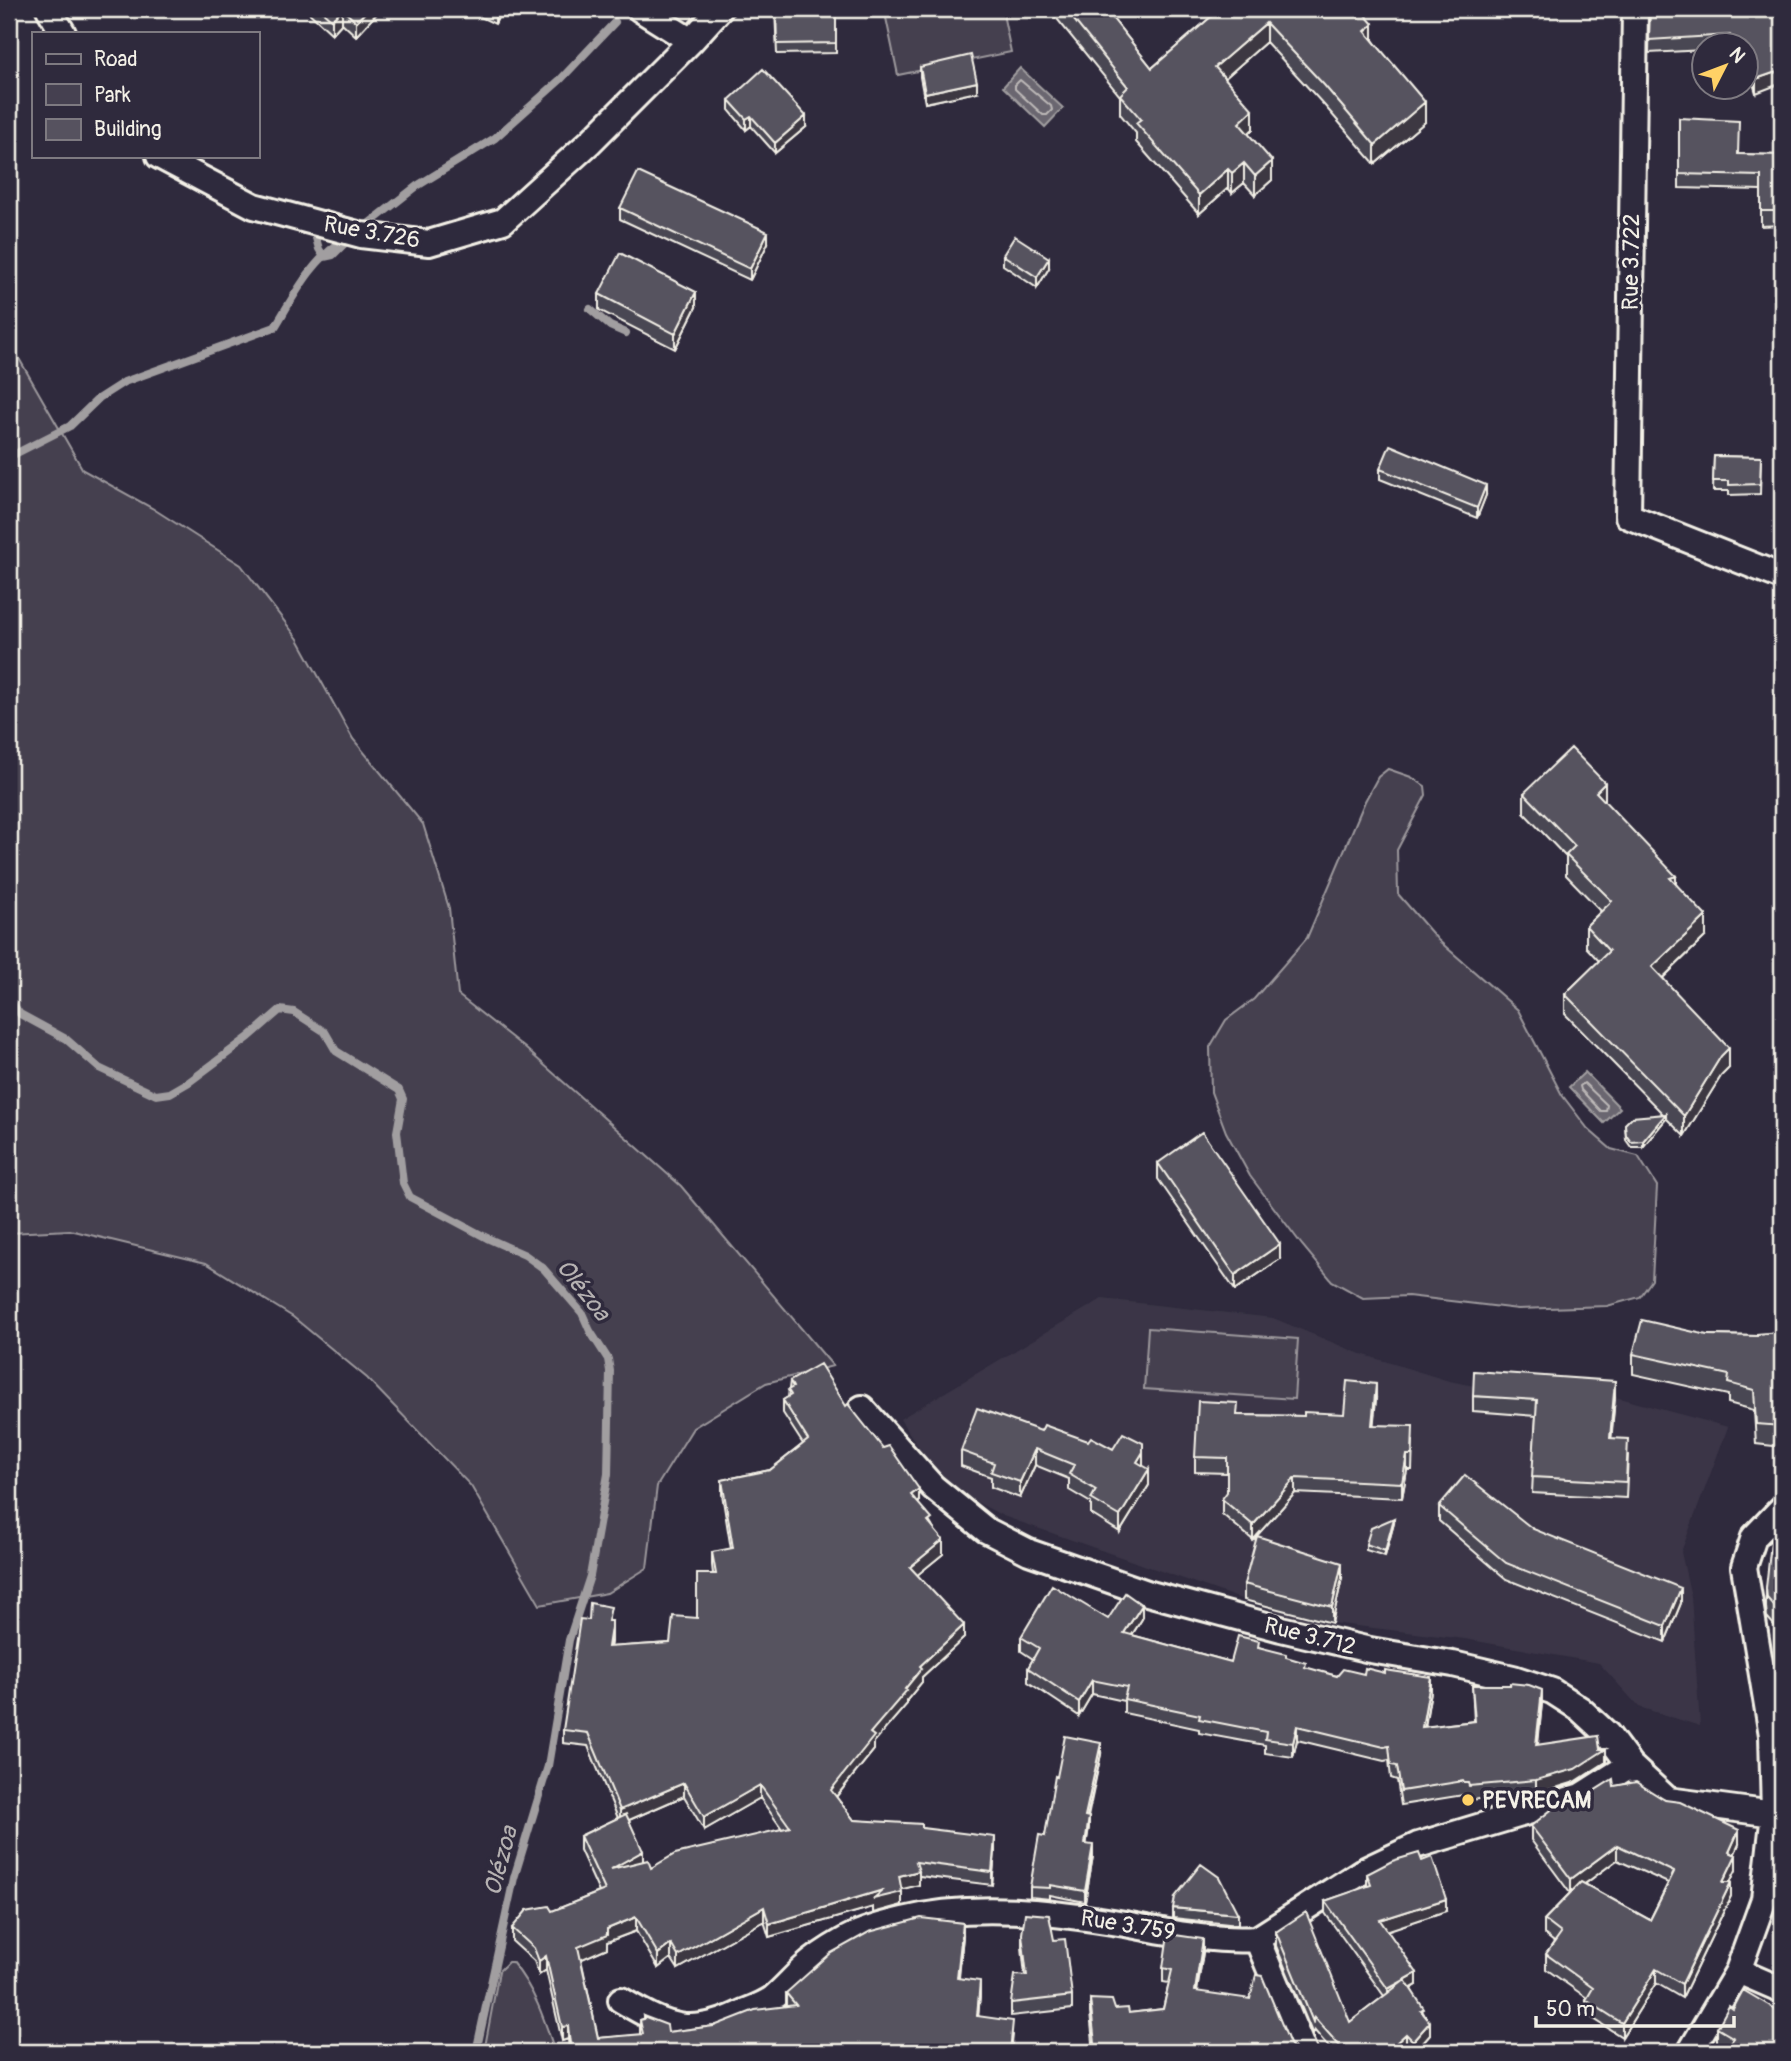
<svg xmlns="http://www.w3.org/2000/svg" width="1791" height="2061" viewBox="0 0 1791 2061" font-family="Pangolin,sans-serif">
  <rect width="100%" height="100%" fill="#2f2a3d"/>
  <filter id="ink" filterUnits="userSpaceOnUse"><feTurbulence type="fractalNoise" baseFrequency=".0143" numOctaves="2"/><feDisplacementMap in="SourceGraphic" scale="14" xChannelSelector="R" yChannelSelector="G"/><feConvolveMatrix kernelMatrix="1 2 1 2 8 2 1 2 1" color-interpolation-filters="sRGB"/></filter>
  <g filter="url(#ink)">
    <path fill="#3b3647" d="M1102 1299 1273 1318 1358 1353 1449 1381 1474 1386 1615 1397 1728 1427 1681 1552 1691 1597 1700 1726 1639 1707 1599 1663 1465 1639 1299 1619 1003 1516 943 1484 900 1419Z"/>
    <path fill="#454050" stroke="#9c989c" stroke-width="2" d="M907 9H1002L1011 52 898 75 885 13Z
      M9 334 17 355 83 470 152 508 241 565 298 639 353 739 423 824 449 908 458 995 525 1048 681 1186 833 1366 766 1383 693 1428 657 1486 647 1568 607 1593 540 1605 471 1486 367 1378 293 1317 206 1263 70 1230 9 1233Z
      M1388 769 1411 777 1425 786 1426 795 1397 850 1398 894 1438 940 1518 1010 1562 1095 1588 1129 1611 1149 1638 1156 1657 1186 1652 1280 1640 1297 1607 1306 1518 1309 1408 1296 1363 1298 1332 1281 1302 1245 1250 1176 1226 1132 1211 1092 1210 1047 1226 1020 1254 999 1307 938 1365 801 1378 777Z
      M1148 1328 1298 1339 1294 1399 1144 1389Z
      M508 1962H512C535 1990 544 2018 555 2052H484L499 1971Z"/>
    <path fill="#6a6670" stroke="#a19ea0" stroke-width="2" d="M1020 68 1063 108 1045 127 1003 87Z
      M1585 1072 1620 1108 1604 1123 1569 1087Z"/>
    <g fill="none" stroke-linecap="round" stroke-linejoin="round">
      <path stroke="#bdb9b8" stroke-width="2" d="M1020 80 1051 106 1052 110 1047 115H1043L1015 89V85Z
        M1584 1083 1607 1105 1606 1111H1601L1581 1090 1580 1086Z"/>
      <path stroke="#a19ea0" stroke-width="8" d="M362 229 417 186 495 138 561 79 615 22
        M316 238 319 249 324 257 333 255 344 244
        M590 309 610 326 626 333
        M9 457 70 426 99 398 124 382 275 327C295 294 313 258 347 238
        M9 999 20 1014 66 1039 99 1068 156 1095 170 1093 189 1082 249 1037 280 1010 294 1012 325 1032 336 1051 399 1090 403 1099 397 1132 403 1183 410 1197 487 1238 525 1255 543 1268 582 1313 590 1331 608 1359 610 1371 608 1474 590 1576 569 1640 548 1766 514 1878 476 2052"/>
      <defs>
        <path id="minor" d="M49 9 63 33
          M640 9 691 41 720 9
          M1635 9 1628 516 1782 577
          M159 156 254 206 361 235 429 243 503 221 590 142 691 41
          M862 1408 933 1487 986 1530 1029 1552 1147 1593 1281 1629 1370 1650 1453 1664 1513 1678 1552 1691 1580 1709 1607 1734 1630 1765 1668 1800 1774 1814
          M1257 1939 1304 2052
          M1738 1971 1782 1990
          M621 2000C668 2028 692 2038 744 2012 754 2008 765 2004 773 1998 784 1989 793 1978 804 1968 815 1958 829 1949 843 1941 857 1932 886 1924 903 1920 975 1902 1053 1912 1125 1924 1168 1932 1212 1942 1257 1939L1363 1871 1418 1845 1581 1796 1630 1765
          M1690 2052 1738 1971 1764 1899 1774 1814 1772 1735 1744 1567 1754 1537 1782 1508"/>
      </defs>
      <use href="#minor" stroke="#f4f1e8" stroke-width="30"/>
      <use href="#minor" stroke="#2f2a3d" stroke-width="24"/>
    </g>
    <path fill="#4a4752" stroke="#f4f1e8" stroke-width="2" fill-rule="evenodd" d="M305 9H381L356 36 342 23 332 34Z
      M464 9H502L495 24Z
      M775 9H836V53L777 54Z
      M1049 9H1105L1152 68 1220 9 1373 40 1425 122 1375 164 1324 105 1266 42 1225 78 1253 129 1248 134 1272 180 1255 195 1244 183 1232 193 1228 188 1199 214 1136 142V133L1120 114V96Z
      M1650 9H1782L1756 93 1751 77 1746 46H1704V50L1649 53Z
      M920 67 977 92 925 103 920 77Z
      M729 100 806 127 775 153 751 126 746 130 729 110Z
      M1679 118 1738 154 1782 155V225L1761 226V190L1679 188Z
      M620 208 768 243 750 280 620 219Z
      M1003 255 1049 268 1037 288 1003 265Z
      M599 294 696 307 675 349 599 310Z
      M1714 456 1761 457 1760 494 1729 495V491H1713Z
      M1380 469 1486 495 1477 518 1380 479Z
      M1524 793 1605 802 1676 884 1706 936 1663 978 1729 1068 1721 1076 1684 1136 1666 1118V1119L1643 1147H1631L1626 1140 1625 1124 1663 1114 1565 1014V994L1599 961 1586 947V926L1601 911 1566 875V857L1524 813Z
      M1158 1163 1280 1259 1235 1290 1158 1179Z
      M1782 1327V1447L1756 1444 1754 1410 1728 1403V1395L1633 1374V1354L1707 1335 1757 1336 1780 1332Z
      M790 1381 846 1406 919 1502 918 1503 932 1526 943 1554 917 1575 964 1638 922 1677V1682L907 1700V1704L874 1742V1750L836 1797 854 1820 922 1828 995 1851 992 1885 919 1876V1885L901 1889 902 1905 873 1913V1907L769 1937 764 1921 678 1969 671 1958 658 1968 636 1931 607 1942V1948L581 1959 598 2038 640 2035V2020L643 2019V2016L668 2032 714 2026 786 2006V1993L963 1936 959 1978 980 1995 978 2016 1013 2035 1011 2052H569L568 2039 562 2041 546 1970 539 1975 534 1961 512 1941V1928L599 1892 580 1850V1836L618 1818 588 1746 563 1743V1730L611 1621 612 1635 610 1647 670 1643 697 1618 713 1574 712 1565V1552L731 1549 722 1494V1480L770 1470 803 1444 783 1413V1400L788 1397ZM684 1796 704 1830 760 1798 782 1829 651 1868 643 1861 629 1820Z
      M1473 1396 1615 1397 1611 1438 1628 1455 1626 1498 1532 1493 1536 1416 1473 1411Z
      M1376 1399 1373 1425 1413 1441 1412 1470H1407L1402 1498 1295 1493 1253 1540 1222 1514V1499L1227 1493V1473L1195 1472V1457L1238 1415 1304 1416 1344 1414Z
      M1041 1431 1088 1441 1113 1449 1143 1466 1149 1485 1120 1532 1091 1514V1503L1069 1490V1479L1035 1465 1020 1498 991 1487V1477L961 1466V1451Z
      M1439 1506 1533 1529 1681 1603 1665 1642 1506 1579 1439 1521Z
      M1394 1523 1385 1556 1366 1550V1544Z
      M1782 1528V1634L1767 1617 1766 1607V1588Z
      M1342 1578 1332 1623 1244 1600V1584Z
      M1108 1619H1142L1132 1635 1231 1662 1259 1647 1286 1657 1306 1668 1337 1676 1431 1691 1425 1727 1474 1721 1472 1685 1542 1703 1538 1745 1600 1749 1606 1762 1575 1782 1536 1794 1469 1800 1468 1797H1464L1463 1795 1401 1805 1397 1780 1391 1778 1389 1760 1384 1761 1297 1740 1293 1757 1265 1753V1745L1199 1733V1729L1124 1713V1701L1092 1694 1079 1716 1028 1682V1668L1033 1659 1021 1651V1637Z
      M1101 1754 1088 1817 1089 1827 1086 1844 1093 1856 1085 1902 1050 1895V1899L1030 1897V1887L1045 1836 1057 1777Z
      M1614 1786 1665 1800 1739 1844 1734 1855 1736 1870 1730 1882 1731 1896 1682 1998 1656 1983 1622 2037 1586 2014V2000L1587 1998 1546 1969V1954L1554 1942 1544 1934V1920L1570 1893 1531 1840V1826ZM1617 1860 1668 1883 1650 1920 1585 1884Z
      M1422 1861 1446 1911 1387 1930 1417 1985 1411 1989 1424 2014 1430 2035 1415 2052H1411L1406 2047 1400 2052H1333L1314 2030 1313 2035 1276 1946V1932L1350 2022 1384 1996 1325 1913V1901L1367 1887V1874Z
      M1780 1876H1782V1904L1780 1893Z
      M1173 1908 1238 1914V1925L1173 1918Z
      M1022 1934 1054 1940 1072 1996V2009L1011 2016V2003L1025 1976 1022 1947Z
      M1203 1952 1197 1991 1290 2044 1296 2051 1306 2052H1094L1090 2013V1999L1115 2009 1129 2013 1163 2009 1169 1983 1163 1982V1968Z
      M1733 2009 1782 2013 1725 2050 1717 2045V2028Z"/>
    <path fill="#3c3942" stroke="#f4f1e8" stroke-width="2" d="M342 9V23L332 34V20Z
      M368 9H381L356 36V22Z
      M497 9H502L495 24V13Z
      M1266 23V42L1215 87V67Z
      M1373 24V44L1365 31Z
      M1751 63V77L1746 79V65Z
      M1782 70V83L1756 93V79Z
      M977 82V92L925 103V93Z
      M1425 102V122L1375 164V145Z
      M1253 110V129L1239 142V123Z
      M751 116V126L746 130V119Z
      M806 116V127L775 153V143Z
      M1272 161V180L1255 195V176Z
      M1244 163V183L1232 193V173Z
      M1228 169V188L1199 214V195Z
      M768 232V243L750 280V269Z
      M1049 258V268L1037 288V277Z
      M696 292V307L675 349V334Z
      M1486 485V495L1477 518V508Z
      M1605 783V803L1596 792Z
      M1676 876V896L1670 878Z
      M1706 916V936L1652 988V967Z
      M1729 1048V1068L1721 1076 1684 1136V1116L1721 1056Z
      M1666 1114V1119L1643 1147V1141Z
      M1280 1244V1259L1235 1290V1275Z
      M1615 1381V1397L1610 1454V1438Z
      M1376 1384V1399L1372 1440V1425Z
      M1035 1449V1465L1020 1498V1482Z
      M1143 1452V1467L1137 1462Z
      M1407 1455V1470L1402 1498V1483Z
      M1149 1469V1485L1120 1532V1516Z
      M1295 1478V1493L1253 1540V1525Z
      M919 1489V1502L911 1509V1495Z
      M1394 1518V1523L1385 1556V1551Z
      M943 1540V1554L910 1581V1567Z
      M1342 1563V1578L1332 1623V1607Z
      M1681 1588V1603L1665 1642V1626Z
      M1142 1605V1619L1124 1647V1633Z
      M612 1621V1635L608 1660V1647Z
      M964 1625V1638L922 1677V1682L907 1700V1704L874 1742V1750L831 1803V1790L870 1733 905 1689 920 1666Z
      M1431 1677V1691L1422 1741V1727Z
      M1092 1680V1694L1079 1716V1702Z
      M1542 1690V1703L1536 1759V1745Z
      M1297 1726V1740L1293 1757V1743Z
      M1101 1743V1754L1085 1826V1816Z
      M1606 1749V1762L1575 1782 1536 1794V1780Z
      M684 1783V1796L620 1824V1810Z
      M760 1785V1798L704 1830V1817Z
      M1089 1817V1827L1085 1854V1844Z
      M1739 1830V1844L1729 1866V1852Z
      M995 1837V1851L992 1885V1872Z
      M1093 1845V1856L1085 1902V1891Z
      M1617 1845V1860L1571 1894V1879Z
      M643 1851V1864L611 1869Z
      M1736 1855V1870L1723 1896V1882Z
      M919 1871V1885L899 1890V1876Z
      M1731 1882V1896L1682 1998V1984Z
      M883 1890 902 1892V1905L873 1913V1907L769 1937V1924Z
      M1446 1899V1911L1380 1933V1920Z
      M764 1907V1921L678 1969V1956Z
      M636 1917V1931L607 1942V1948L578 1961V1947L607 1929Z
      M963 1923V1936L957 1992V1978Z
      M1203 1939V1952L1195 2004V1991Z
      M671 1944V1958L658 1968V1954Z
      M546 1956V1970L539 1975V1961Z
      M1656 1969V1983L1622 2037V2023Z
      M1417 1973V1985L1388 2001V1989Z
      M980 1981V1995L977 2030V2016Z
      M1430 2022V2035L1415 2052H1413V2041Z
      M568 2026V2039L562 2041V2027Z
      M1406 2034V2047L1400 2052H1386Z
      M853 2047V2052H845Z"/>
    <path fill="#56525f" stroke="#f4f1e8" stroke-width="2" d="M320 9H368L356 22 342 9 332 20Z
      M486 9H497L495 13Z
      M776 9H836V43L777 44Z
      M1065 9H1105L1152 68 1220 9H1360L1373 24 1365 31 1425 102 1375 145 1324 85 1266 23 1215 67 1253 110 1239 123 1272 161 1255 176 1244 163 1232 173 1228 169 1199 195 1136 123 1141 119 1120 95 1128 87Z
      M1650 9H1782V70L1756 79 1751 63 1746 65V46H1734L1730 35 1649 40Z
      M971 55 977 82 925 93 920 67Z
      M763 69 806 116 775 143 751 116 746 119 729 100Z
      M1679 118 1739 121 1738 154 1782 155V211H1761V176L1679 174Z
      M638 172 768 232 750 269 620 208Z
      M1015 236 1049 258 1037 277 1003 255Z
      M620 253 696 292 675 334 599 294Z
      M1390 445 1486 485 1477 508 1380 469Z
      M1714 456 1761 457 1760 484 1729 485V481H1713Z
      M1571 748 1605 783 1596 792 1676 876 1670 878 1706 916 1652 967 1729 1048 1721 1056 1684 1116 1565 994 1609 951 1586 926 1612 901 1566 855 1575 846 1524 793Z
      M1666 1114 1643 1141 1631 1142 1626 1135 1625 1124 1632 1117Z
      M1202 1132 1280 1244 1235 1275 1158 1163Z
      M1642 1320 1707 1335 1757 1336V1334L1780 1332 1782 1327V1426L1756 1424 1754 1390 1728 1383 1729 1375 1633 1354Z
      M820 1364 846 1406 848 1404 883 1448 889 1446 919 1489 911 1495 932 1519 928 1522 943 1540 910 1567 964 1625 920 1666 922 1668 905 1689 907 1690 870 1733 874 1736 831 1790 854 1820 922 1824V1828L995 1837 992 1872 916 1862 919 1871 899 1876 902 1892 873 1899 883 1890 769 1924 764 1907 678 1956 671 1944 658 1954 636 1917 607 1929V1935L578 1947 598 2038 643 2034 640 2020 644 2019 643 2016 667 2025 668 2032 714 2026 755 2010 796 2005 786 1993 831 1953 869 1932 921 1918 963 1923 957 1978 980 1981 977 2016 1013 2021 1010 2052H855L853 2047 845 2052H571L568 2026 562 2027 546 1956 539 1961 534 1948 512 1928 527 1910 549 1906 552 1911 605 1890 580 1836 626 1814 643 1851 611 1869 648 1860 651 1868 675 1854 790 1827 760 1785 704 1817 684 1783 620 1810 588 1733 563 1730 580 1619 589 1620 590 1603 611 1607 608 1621H612L608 1647 670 1643 673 1616 697 1618V1574H716L712 1552 733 1548 722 1480 770 1470 808 1440 783 1400 791 1395 788 1390 793 1387 790 1381Z
      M1474 1371 1615 1381 1610 1438 1628 1439 1626 1482 1532 1477 1537 1400 1473 1396Z
      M1347 1381 1376 1384 1372 1425 1413 1426 1412 1455H1407L1402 1483 1295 1478 1253 1525 1222 1499 1227 1492V1458L1195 1457 1198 1401 1238 1403 1237 1415 1304 1416V1412L1344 1414Z
      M977 1408 1041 1431 1044 1425 1088 1441 1091 1437 1113 1449 1123 1433 1143 1443V1452L1137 1462 1149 1469 1120 1516 1091 1499 1096 1490 1069 1474 1074 1465 1035 1449 1020 1482 991 1472 994 1463 961 1451Z
      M1465 1475 1533 1529 1681 1588 1665 1626 1506 1563 1439 1506Z
      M1394 1518 1385 1551 1366 1544 1371 1528Z
      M1782 1528V1615L1767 1598 1766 1588 1771 1542Z
      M1257 1536 1342 1563 1332 1607 1244 1584Z
      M1052 1585 1108 1619 1125 1593 1142 1605 1124 1633 1231 1662 1238 1636 1259 1641 1258 1647 1286 1654V1657L1306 1663 1305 1667 1337 1676 1343 1669 1364 1674 1365 1668 1385 1673V1670L1431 1677 1422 1727 1475 1721 1472 1685H1510V1683L1529 1685 1542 1690 1536 1745 1598 1736 1600 1749H1606L1575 1769 1536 1780 1469 1786 1468 1783H1464L1463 1781 1401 1791 1397 1766 1391 1765 1389 1746 1384 1747 1297 1726 1293 1743 1265 1739 1266 1732 1199 1719 1200 1715 1124 1699 1127 1687 1092 1680 1079 1702 1028 1668 1039 1648 1021 1637Z
      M1065 1736 1101 1743 1085 1816 1089 1817 1085 1844 1093 1845 1085 1891 1050 1885V1888L1030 1887 1039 1835 1045 1836 1055 1776 1057 1777Z
      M1613 1779 1614 1786 1636 1782 1665 1800 1680 1802 1739 1830 1729 1852 1736 1855 1723 1882H1731L1682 1984 1656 1969 1622 2023 1586 2000 1593 1988 1546 1954 1561 1933 1544 1920 1581 1882 1650 1920 1674 1872 1617 1845 1571 1879 1531 1826 1560 1803 1589 1794Z
      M1419 1853 1422 1861 1432 1857 1446 1899 1380 1920 1417 1973 1388 1989 1325 1901 1371 1885 1367 1874 1392 1861Z
      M1201 1864 1219 1877 1238 1914 1173 1908 1175 1897Z
      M1306 1912 1350 2022 1405 1980 1424 2009 1421 2011 1430 2022 1413 2041 1406 2034 1386 2052H1345L1314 2017 1313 2022 1276 1932Z
      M1025 1913 1049 1915 1054 1940 1065 1939 1072 1996 1011 2003 1015 1975 1027 1976 1022 1934Z
      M1168 1934 1203 1939 1195 1991 1250 1999 1256 1975 1262 1976 1290 2044 1296 2051 1306 2052H1096L1090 1999 1112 2000 1115 2009 1128 2008 1129 2013 1163 2009 1172 1970 1163 1968Z
      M1743 1990 1782 2013V2052H1723L1734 2038 1717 2028 1729 2006 1733 2009Z"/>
  </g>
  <circle fill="#ffd166" stroke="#2f2a3d" stroke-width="2.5" cx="1468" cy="1800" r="7"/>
  <g text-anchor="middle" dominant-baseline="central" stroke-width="7" stroke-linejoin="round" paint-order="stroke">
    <g font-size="23" fill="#f4f1e8" stroke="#2f2a3d">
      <text transform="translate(372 232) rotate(10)">Rue 3.726</text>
      <text transform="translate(1631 262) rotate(-89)">Rue 3.722</text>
      <text transform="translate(1310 1636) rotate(14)">Rue 3.712</text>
      <text transform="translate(1128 1925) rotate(9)">Rue 3.759</text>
    </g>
    <g font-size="23" font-weight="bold" fill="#f4f1e8" stroke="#2f2a3d" text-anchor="start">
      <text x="1482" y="1800">PEVRECAM</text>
    </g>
    <g font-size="24" font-style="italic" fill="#b6b2b2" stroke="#2f2a3d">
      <text transform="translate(583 1290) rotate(52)">Olézoa</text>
      <text transform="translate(501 1861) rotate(-75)">Olézoa</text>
    </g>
  </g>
  <rect width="1791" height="2061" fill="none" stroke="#2f2a3d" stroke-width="35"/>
  <rect x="18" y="18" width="1756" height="2026" fill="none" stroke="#f4f1e8" stroke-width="2.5" filter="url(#ink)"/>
  <rect x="32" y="32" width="228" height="126" fill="#2f2a3d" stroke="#7e7a81" stroke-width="2"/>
  <rect x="46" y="54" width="35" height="10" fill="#2f2a3d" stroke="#7e7a81" stroke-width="2"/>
  <text x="94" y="66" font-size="21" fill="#f4f1e8">Road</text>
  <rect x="46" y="84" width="35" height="21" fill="#454050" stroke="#7e7a81" stroke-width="2"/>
  <text x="94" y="102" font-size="21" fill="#f4f1e8">Park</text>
  <rect x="46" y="119" width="35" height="21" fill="#56525f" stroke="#7e7a81" stroke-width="2"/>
  <text x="94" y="136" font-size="21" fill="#f4f1e8">Building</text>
  <g transform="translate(1725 66) rotate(48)"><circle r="33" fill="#2f2a3d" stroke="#7e7a81" stroke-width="2"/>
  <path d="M0-5L12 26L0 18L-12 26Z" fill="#ffd166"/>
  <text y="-10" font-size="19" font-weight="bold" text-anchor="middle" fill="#f4f1e8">N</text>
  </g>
  <path d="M1536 2016v10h198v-10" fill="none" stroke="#f4f1e8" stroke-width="3.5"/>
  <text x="1546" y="2016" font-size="21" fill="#f4f1e8" stroke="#2f2a3d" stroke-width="5" paint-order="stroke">50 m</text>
</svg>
